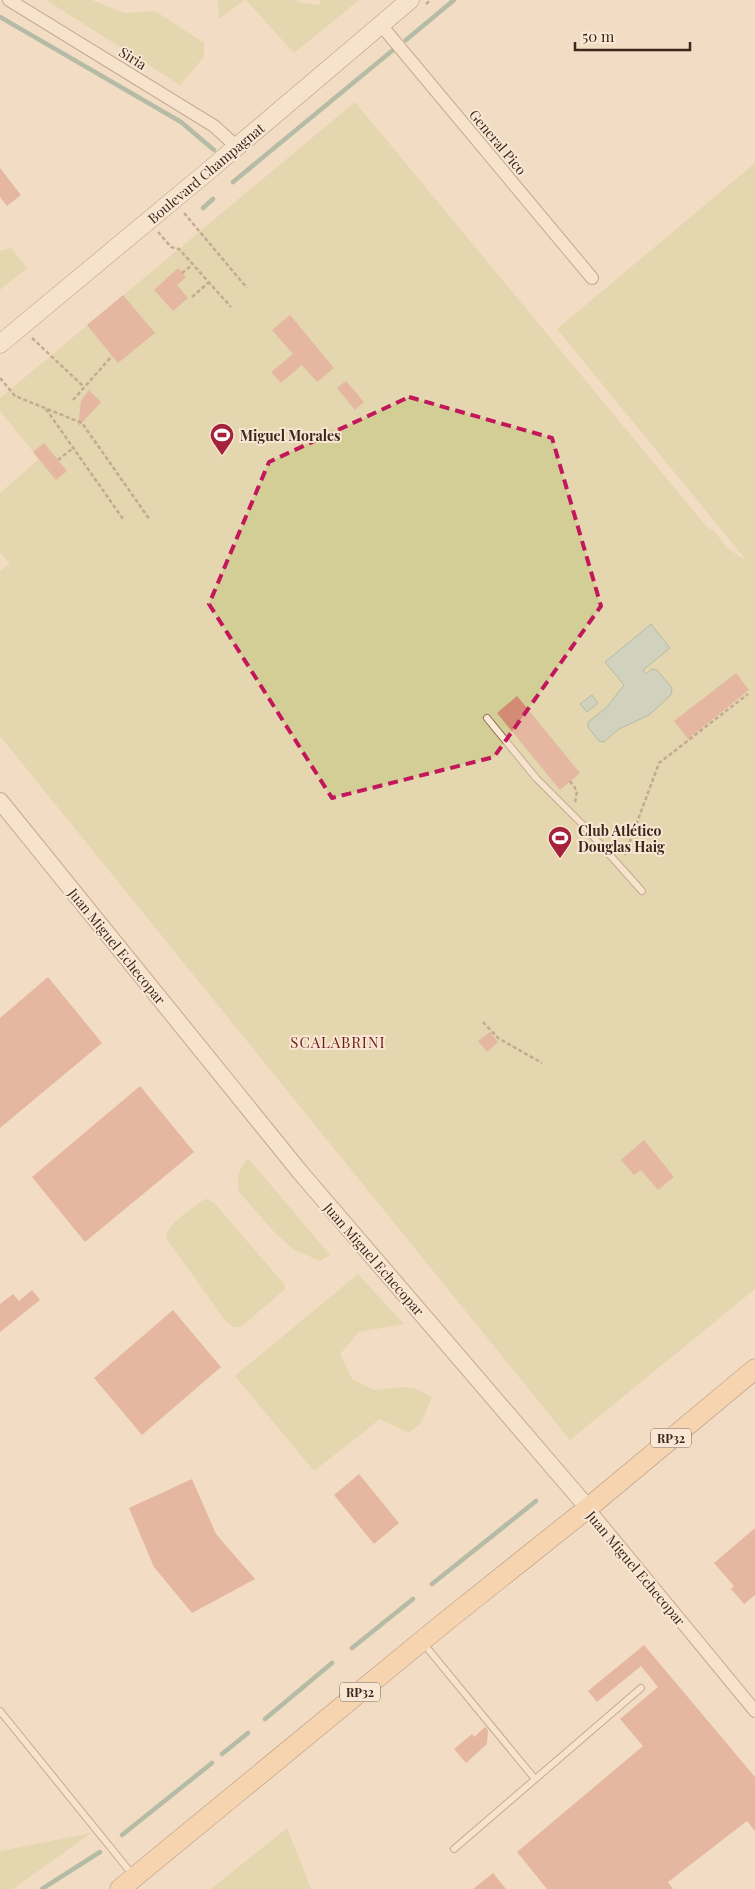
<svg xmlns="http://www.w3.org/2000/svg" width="755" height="1889" viewBox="0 0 755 1889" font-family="'Playfair Display',serif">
  <rect width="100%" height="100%" fill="#f2dcc3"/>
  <path fill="#d2ce96" d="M46 0H92L124 13 155 11 204 43V57L180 85Z
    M218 0H244L219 19Z
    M246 0H296L298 2 320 5V0H359L294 53Z
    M355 102 706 526 716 533 727 548 747 561 557 329 755 163V1289L570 1440 0 736V571L10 563 0 553V493L39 459 0 411V398Z
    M11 248 27 268 0 290V251Z
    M248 1158 330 1255 320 1261 295 1250 276 1234 239 1192C236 1178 239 1169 248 1158Z
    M207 1199 215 1204 284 1284 285 1289 241 1327H233L225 1320 166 1238C168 1222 191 1210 203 1200Z
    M358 1274 404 1324 359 1332 340 1354 352 1379 374 1390 402 1387 417 1389 432 1397 421 1423 409 1433 380 1419 314 1471 235 1376Z
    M287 1828 311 1889H211Z
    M91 1833 13 1889H0V1851Z"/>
  <path fill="#a6c5b6" stroke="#6b9483" d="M651 624 670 648 643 670 646 674 652 669 657 670 672 688 671 695 649 715 619 729 604 742 599 741 588 727V722L606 708 624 685 605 662Z
    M592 695 598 703 587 712 580 704Z"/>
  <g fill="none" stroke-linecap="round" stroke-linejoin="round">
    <path stroke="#6b9483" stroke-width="4.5" d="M0 17 181 122 214 150
      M406 40 454 0
      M233 182 393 50
      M203 208 213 199
      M432 1584 536 1501
      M352 1648 413 1599
      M265 1719 332 1663
      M222 1754 248 1733
      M122 1835 212 1763
      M42 1889 100 1852"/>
  </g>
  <path fill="#d48b75" d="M0 168 21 195 7 206 0 197Z
    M178 268 186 277 177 285 188 298 173 311 154 290Z
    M123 295 155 333 118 363 87 325Z
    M290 315 334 368 317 382 302 365 281 383 271 372 293 354 272 330Z
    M346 381 364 402 355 410 337 388Z
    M89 390 101 402 78 427 81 401Z
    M44 443 67 471 56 480 33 452Z
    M736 673 749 690 688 739 674 721Z
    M517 696 580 773 560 790 497 713Z
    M48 977 102 1043 0 1128V1018Z
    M490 1032 498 1042 487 1052 478 1041Z
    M140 1086 194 1152 85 1242 32 1177Z
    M644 1140 674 1177 658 1190 641 1170 634 1175 621 1160Z
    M32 1290 40 1300 0 1332V1304L13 1294 19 1301Z
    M173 1310 221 1367 142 1435 94 1378Z
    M359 1474 399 1523 374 1544 334 1495Z
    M192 1479 216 1534 255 1579 192 1613 154 1567 129 1508Z
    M755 1528V1595L744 1604 731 1589 734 1586 714 1563Z
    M644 1645 755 1777V1831L747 1821 668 1882 673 1889H547L517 1852 643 1746 620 1719 658 1687 641 1666 597 1702 588 1691Z
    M485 1727 488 1730 487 1744 466 1763 454 1749 472 1734 474 1737Z
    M493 1873 506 1889H473Z"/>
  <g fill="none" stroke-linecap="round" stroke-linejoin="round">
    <defs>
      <path id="service" d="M487 718 536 778 583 825 642 891
        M423 1643 535 1779
        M0 1711 132 1874
        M454 1849 641 1688"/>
      <path id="minor" d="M9 0 214 126 237 147
        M381 25 592 278
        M588 1508 755 1711"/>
      <path id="tertiary" d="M0 801 300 1172 588 1508"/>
      <path id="secondary" d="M0 344 207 172 410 0"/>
      <path id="primary" d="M120 1889 445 1622 588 1508 755 1369"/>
    </defs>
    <use href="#service" stroke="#8f6b58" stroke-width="8"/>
    <use href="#minor" stroke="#8f6b58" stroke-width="14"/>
    <use href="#tertiary" stroke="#8f6b58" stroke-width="18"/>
    <use href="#secondary" stroke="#714c3b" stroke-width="19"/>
    <use href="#primary" stroke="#5c3a2c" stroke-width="21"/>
    <path stroke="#8f6b58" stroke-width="2.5" stroke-dasharray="4 2.5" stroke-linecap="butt" d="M426 4 431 0
      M184 213 247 288
      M158 232 171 247 179 249 231 307
      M182 273 192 265
      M192 297 208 283
      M32 338 84 387
      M0 378 15 396 82 423 150 520
      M73 400 112 356
      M46 409 123 519
      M58 460 73 448
      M570 781 577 791 575 803
      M625 855 659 763 748 694
      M483 1022 498 1038 542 1063"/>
    <use href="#service" stroke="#fcead7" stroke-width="6"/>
    <use href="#minor" stroke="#fcead7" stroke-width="12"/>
    <use href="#tertiary" stroke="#fcead7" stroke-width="16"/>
    <use href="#secondary" stroke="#fcead7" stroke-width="18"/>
    <use href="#primary" stroke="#f9c998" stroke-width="20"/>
  </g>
  <path d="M0 0H755V1889H0ZM409 397 552 438 601 606 494 757 332 798 209 604 269 462Z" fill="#f2dcc3" fill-opacity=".55" fill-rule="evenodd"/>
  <path fill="none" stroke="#c2185b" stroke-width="4" stroke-dasharray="10 6" stroke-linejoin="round" d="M409 397 552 438 601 606 494 757 332 798 209 604 269 462Z"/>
  <defs>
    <symbol id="stadium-pin" viewBox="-11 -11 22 30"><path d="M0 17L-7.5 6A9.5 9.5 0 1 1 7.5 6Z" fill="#a4223a" stroke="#f9e7d4"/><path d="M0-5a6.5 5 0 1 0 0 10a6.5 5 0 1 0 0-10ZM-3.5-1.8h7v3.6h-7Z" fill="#fff"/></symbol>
  </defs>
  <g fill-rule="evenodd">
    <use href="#stadium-pin" x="208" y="421" width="28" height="38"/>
    <use href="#stadium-pin" x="546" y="824" width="28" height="38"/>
  </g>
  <g text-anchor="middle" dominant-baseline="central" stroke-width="4" stroke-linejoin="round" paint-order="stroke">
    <g fill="#f9e7d4" stroke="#756154" stroke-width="1">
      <rect x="651" y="1428.5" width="40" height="19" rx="4"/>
      <rect x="340" y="1682.5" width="40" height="19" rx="4"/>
    </g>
    <g font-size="12" font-weight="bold" fill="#3d271d">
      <text x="671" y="1438">RP32</text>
      <text x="360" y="1692">RP32</text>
    </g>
    <g font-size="14" fill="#3d271d" stroke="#f9e7d4">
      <text transform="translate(133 58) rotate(32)">Siria</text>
      <text transform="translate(498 142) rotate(50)">General Pico</text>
      <text transform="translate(206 173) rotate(-40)">Boulevard Champagnat</text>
      <text transform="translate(117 946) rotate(51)">Juan Miguel Echecopar</text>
      <text transform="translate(374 1259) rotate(49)">Juan Miguel Echecopar</text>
      <text transform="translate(636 1568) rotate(50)">Juan Miguel Echecopar</text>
    </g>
    <g font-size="14" font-weight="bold" fill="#3d271d" stroke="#f9e7d4" text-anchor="start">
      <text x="240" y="435">Miguel Morales</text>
      <text x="578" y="830">Club Atlético<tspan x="578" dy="16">Douglas Haig</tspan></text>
    </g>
    <g font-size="15" letter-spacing="1" fill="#6e1b18" stroke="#f9e7d4">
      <text x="338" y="1042">SCALABRINI</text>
    </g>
  </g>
  <path d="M575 42v8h115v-8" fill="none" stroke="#3d271d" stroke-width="2.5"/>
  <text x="582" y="42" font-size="15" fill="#3d271d" stroke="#f9e7d4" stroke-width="4" paint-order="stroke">50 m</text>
</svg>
